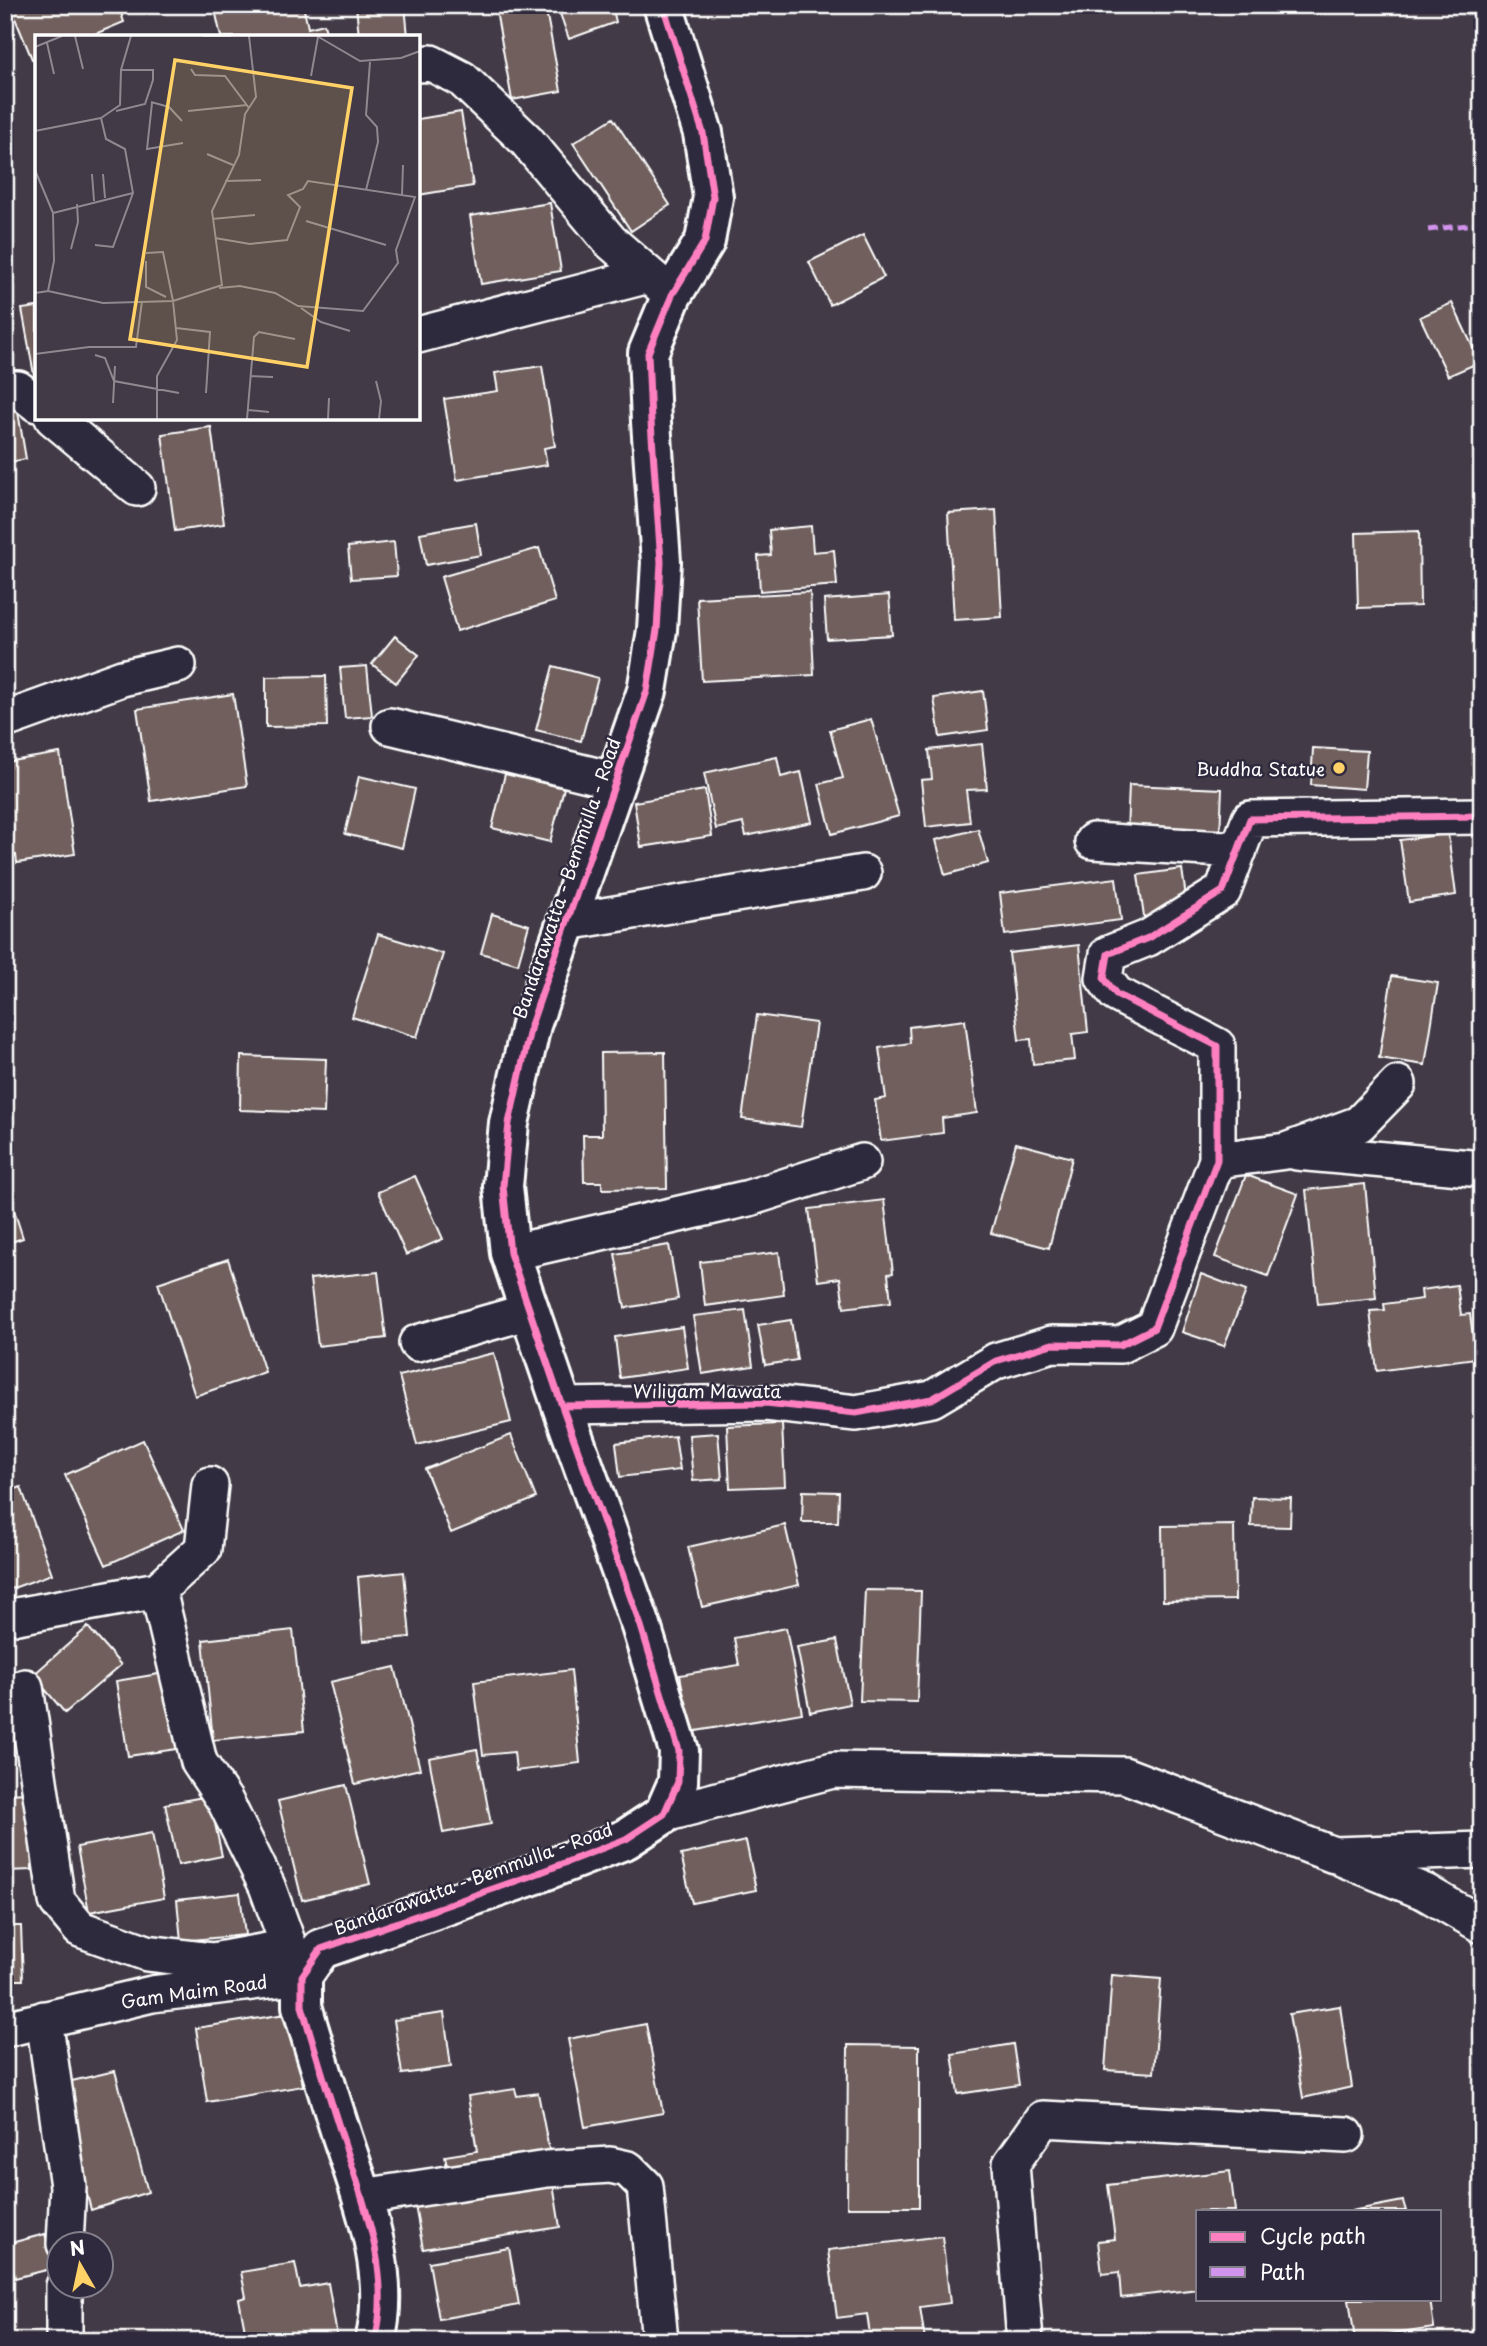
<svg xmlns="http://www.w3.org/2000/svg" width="1487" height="2346" viewBox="0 0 1487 2346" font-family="'Playpen Sans',sans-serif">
  <rect width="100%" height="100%" fill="#423a46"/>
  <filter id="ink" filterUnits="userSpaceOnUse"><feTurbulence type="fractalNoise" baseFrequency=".0143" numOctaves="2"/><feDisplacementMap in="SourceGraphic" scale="14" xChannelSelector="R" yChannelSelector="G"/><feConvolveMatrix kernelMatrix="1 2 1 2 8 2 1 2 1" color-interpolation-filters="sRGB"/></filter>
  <g filter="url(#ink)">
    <path fill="#6f5e5c" stroke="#fff" stroke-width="2" d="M118 5 124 22 88 37H37V58L32 59 10 6Z
      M214 5H303L308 28 324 24 327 37H221Z
      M356 5H405L408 37H359Z
      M495 5H545L561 91 512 100Z
      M557 5H612L616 22 569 39Z
      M461 112 473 186 418 195V119Z
      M613 118 670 205 631 231 573 143Z
      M550 203 561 271 481 284 470 216Z
      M863 235 884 277 830 305 809 262Z
      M1452 303 1480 362 1448 376 1420 317Z
      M37 307V379L35 380 22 309Z
      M542 366 555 446 544 448 547 465 457 480 444 399 498 391 495 373Z
      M16 400 26 459 5 463V401Z
      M211 427 224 524 175 531 162 434Z
      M996 510 1002 617 954 620 948 513Z
      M476 523 481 555 426 565 420 533Z
      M811 526 813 552 834 550 837 585 760 591 758 556 771 555 769 530Z
      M1419 531 1420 606 1358 608 1356 533Z
      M394 542 397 576 351 579 348 547Z
      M539 548 555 601 457 631 441 577Z
      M810 592 814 675 702 681 697 598Z
      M889 595 892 635 827 639 824 600Z
      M395 636 419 655 396 683 372 664Z
      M367 666 372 716 345 718 340 668Z
      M553 666 598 678 581 741 536 730Z
      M326 676 327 726 266 727V677Z
      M983 691 988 730 940 737 934 698Z
      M233 694 247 786 151 801 137 709Z
      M871 719 899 816 832 834 819 784 843 778 830 730Z
      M982 744 987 789 966 790 970 822 926 827 921 780 932 779 929 750Z
      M1313 748 1367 751 1364 789 1311 785Z
      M60 753 75 854 17 863 16 855 5 857V762Z
      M777 757 781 777 801 772 812 822 746 836 743 823 716 829 704 773Z
      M505 774 564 788 550 842 492 828Z
      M359 776 415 789 402 848 345 834Z
      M1129 785 1222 789 1220 835 1127 832Z
      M705 790 712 836 641 847 634 802Z
      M978 829 988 863 945 875 936 840Z
      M1448 834 1456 895 1409 902 1400 840Z
      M1182 869 1188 911 1144 917 1138 875Z
      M1116 878 1121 920 1005 935 1000 893Z
      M492 914 529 925 518 964 481 953Z
      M378 934 443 954 417 1037 352 1017Z
      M1079 945 1088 1032 1072 1034 1075 1060 1033 1064 1031 1039 1019 1040 1009 953Z
      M1392 976 1438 983 1425 1065 1379 1058Z
      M757 1015 816 1023 801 1127 742 1119Z
      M965 1020 977 1113 942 1118 943 1133 881 1141 875 1100 886 1098 879 1048 910 1043 909 1027Z
      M665 1052 667 1188 602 1189V1182H584L583 1135H602L601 1053Z
      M241 1056 326 1059 324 1113 240 1110Z
      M1016 1143 1072 1158 1049 1248 991 1233Z
      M1246 1175 1298 1194 1268 1276 1215 1257Z
      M415 1176 443 1239 406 1255 378 1192Z
      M1365 1184 1376 1298 1318 1304 1306 1190Z
      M5 1191H8L23 1238 5 1244Z
      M884 1200 893 1273 888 1274 891 1302 844 1308 840 1278 818 1281 809 1209Z
      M669 1245 678 1299 625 1308 615 1254Z
      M779 1252 784 1295 705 1306 700 1262Z
      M228 1259 265 1372 195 1396 158 1283Z
      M378 1272 386 1338 318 1346 310 1279Z
      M1201 1274 1246 1291 1224 1346 1182 1332Z
      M1457 1285 1461 1315 1470 1314 1476 1358 1377 1371 1370 1311 1385 1310 1384 1304 1422 1299 1421 1290Z
      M745 1310 753 1366 702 1374 693 1316Z
      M791 1320 797 1360 765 1365 758 1325Z
      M682 1327 688 1368 620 1378 615 1337Z
      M494 1353 511 1422 417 1445 399 1376Z
      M782 1424 785 1486 730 1488 727 1426Z
      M718 1433 722 1479 693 1481 689 1435Z
      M511 1435 536 1498 451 1533 425 1469Z
      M675 1436 680 1470 620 1477 616 1443Z
      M143 1440 184 1530 106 1565 65 1475Z
      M21 1487 52 1574 5 1591V1493Z
      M803 1491 839 1492 838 1522H802Z
      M1252 1497 1291 1498 1290 1527 1251 1526Z
      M785 1525 799 1585 702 1607 688 1547Z
      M1234 1525 1235 1600 1163 1601 1162 1526Z
      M404 1572 410 1637 363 1641 358 1577Z
      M865 1590 921 1591 917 1702 860 1701Z
      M88 1627 121 1665 65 1713 33 1675Z
      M786 1628 802 1713 690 1732 680 1675 739 1665 734 1638Z
      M293 1630 304 1731 213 1740 203 1640Z
      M837 1640 850 1704 810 1712 797 1647Z
      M395 1667 420 1769 355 1784 330 1682Z
      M571 1670 580 1763 516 1771 514 1752 483 1755 474 1682Z
      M165 1673 177 1749 128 1756 116 1681Z
      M477 1749 491 1824 443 1833 429 1758Z
      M346 1785 370 1884 302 1900 278 1801Z
      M29 1793 32 1870 5 1871V1794Z
      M209 1796 222 1856 178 1865 165 1804Z
      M152 1833 164 1898 89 1912 77 1847Z
      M746 1841 756 1890 692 1903 681 1855Z
      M240 1893 245 1935 181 1941 177 1900Z
      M5 1926H21L23 1980H5Z
      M1112 1975 1161 1979 1154 2073 1105 2070Z
      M1340 2006 1352 2087 1303 2098 1289 2014Z
      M292 2013 303 2086 207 2102 196 2028Z
      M444 2013 451 2067 402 2074 394 2020Z
      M646 2024 663 2113 585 2127 568 2039Z
      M1013 2044 1019 2085 958 2094 952 2054Z
      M848 2045 919 2046V2207H847Z
      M115 2071 148 2192 91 2210 59 2084Z
      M515 2089 517 2096 538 2093 551 2160 449 2177 445 2156 477 2151 468 2096Z
      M1230 2171 1235 2211H1198V2289L1121 2298 1119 2272 1102 2274 1098 2241 1115 2239 1108 2185Z
      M552 2177 560 2227 423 2249 414 2200Z
      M1403 2201 1406 2211H1351Z
      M45 2234 54 2268 15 2278 7 2244Z
      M942 2236 950 2303 920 2307 925 2340 871 2341 867 2314 837 2318 828 2250Z
      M509 2248 519 2305 439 2319 429 2262Z
      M295 2263 300 2288 328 2283 338 2341H247L239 2299 246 2297 241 2272Z
      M1349 2299H1430L1434 2328 1355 2340Z"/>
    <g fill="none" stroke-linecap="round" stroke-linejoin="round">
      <defs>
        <path id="street" d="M418 64 431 63 462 79 526 140 610 241 672 295
          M418 335 649 275
          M5 389H18L37 404
          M53 418 137 488
          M5 720 122 678 178 665
          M390 726 617 781
          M1093 841 1239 850
          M567 922 863 873
          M1297 1152 1482 1169
          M1217 1160 1286 1151 1359 1124 1398 1084
          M510 1253 749 1198 862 1162
          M417 1343 530 1311
          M562 1406 766 1403 856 1413 932 1399 996 1361 1052 1344 1120 1345 1154 1328 1217 1160V1046L1116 994 1104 978 1108 954 1148 938 1223 891 1250 819 1482 816
          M158 1590 203 1549 210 1485
          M25 1687 57 1901 80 1929 147 1953 213 1961 289 1947
          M664 1814 833 1770 1124 1775 1334 1855 1482 1850
          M1344 1859 1425 1892 1482 1925
          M44 2019 68 2186 65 2244
          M5 2029 152 1994 302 1976 289 1947 267 1886 225 1801 199 1762 158 1590 17 1616
          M362 2197 547 2169 610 2165 628 2169 645 2186 660 2341
          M64 2286V2341
          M1025 2341 1011 2164 1043 2119 1346 2135"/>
        <path id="secondary" d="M375 2341C393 2272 361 2195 340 2130 327 2089 314 2047 302 2006V1976L321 1949 536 1874 626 1839 664 1814 678 1782 679 1751 641 1626 562 1406 510 1253 503 1186 509 1123 531 1025 647 691 657 630 661 562 651 422 648 353 672 295 705 241 713 197 703 133 663 5"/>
      </defs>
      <use href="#street" stroke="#fff" stroke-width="40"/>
      <use href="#secondary" stroke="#fff" stroke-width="44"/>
      <use href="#street" stroke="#2f2a3d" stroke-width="35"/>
      <use href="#secondary" stroke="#2f2a3d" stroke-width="38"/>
      <path stroke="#d193ec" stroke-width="5" stroke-dasharray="10 5" stroke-linecap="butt" d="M1428 230 1482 223"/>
      <defs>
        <path id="cycleway" d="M562 1406 766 1403 856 1413 932 1399 996 1361 1052 1344 1120 1345 1154 1328 1217 1160V1046L1116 994 1104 978 1108 954 1148 938 1223 891 1250 819 1482 816
          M375 2341C393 2272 361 2195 340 2130 327 2089 314 2047 302 2006V1976L321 1949 536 1874 626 1839 664 1814 678 1782 679 1751 641 1626 562 1406 510 1253 503 1186 509 1123 531 1025 647 691 657 630 661 562 651 422 648 353 672 295 705 241 713 197 703 133 663 5"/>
      </defs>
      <use href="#cycleway" stroke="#2f2a3d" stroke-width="11"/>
      <use href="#cycleway" stroke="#ff80c0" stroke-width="7"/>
    </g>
  </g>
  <circle fill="#ffd166" stroke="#2f2a3d" stroke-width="2.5" cx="1339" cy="768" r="7"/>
  <g text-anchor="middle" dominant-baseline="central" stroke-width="5" stroke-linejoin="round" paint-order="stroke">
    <g font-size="18" fill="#fff" stroke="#2f2a3d" text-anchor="end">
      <text x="1325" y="768">Buddha Statue</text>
    </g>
    <g font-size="18" fill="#fff" stroke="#2f2a3d">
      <text transform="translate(566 878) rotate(-71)">Bandarawatta - Bemmulla - Road</text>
      <text x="707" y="1390">Wiliyam Mawata</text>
      <text transform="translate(473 1878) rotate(-20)">Bandarawatta - Bemmulla - Road</text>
      <text transform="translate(194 1991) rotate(-8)">Gam Maim Road</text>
    </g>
  </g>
  <g transform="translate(35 35)">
    <rect width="385" height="385" fill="#423a46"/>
    <path fill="none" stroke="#8e8990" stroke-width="2" d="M40 1 48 34M167 1H196M282 1 325 26 366 23 385 16M12 8 19 39M0 12 27 1M156 34 160 40 190 41 214 73M276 41 283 2M116 67 134 72 147 86M117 68 112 114 148 108M81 76 110 69 118 45V35H86M153 76 212 70M66 83 85 70 86 35 96 1M0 96 66 83 71 104 90 114 98 158 18 178 0 135M172 119 198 130M57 139 59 166M68 139 70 163M190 146 226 145M331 155 343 107 342 92 331 80 335 27M367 160 368 130M177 184 220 180M271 186 351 210M180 203 215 209 252 205 265 172 253 160 268 154 273 146 380 162 361 215 363 228 328 276 263 271 240 258 205 251 184 253M60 210 78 212 98 158M36 214 43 187 42 169M111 226V252L131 262M13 256 68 268 138 266 128 217 111 218M0 258 13 256 19 226 18 178M266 273 286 287 315 296M141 293 175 297 171 358M0 319 54 312H101L107 266M60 320 70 323 79 346 144 358M216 341 238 342M341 346 346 366 344 384M78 368 80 331M213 375 234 377M122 384V341L142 305 138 266 187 250 177 176 204 120 210 79 221 62 214 1M212 384 219 302 224 297 260 304M293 384 294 363"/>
    <path fill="#ffd166" fill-opacity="0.15" stroke="#ffd166" stroke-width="3.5" d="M140 25 317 53 272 332 95 304Z"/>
    <rect width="385" height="385" fill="none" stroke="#fff" stroke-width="3.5"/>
  </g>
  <rect width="1487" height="2346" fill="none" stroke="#2f2a3d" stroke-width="28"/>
  <rect x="14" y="14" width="1459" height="2318" fill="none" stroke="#fff" stroke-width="2.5" filter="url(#ink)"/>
  <rect x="1196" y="2210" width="245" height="91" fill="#2f2a3d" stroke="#827f8b" stroke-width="2"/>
  <rect x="1210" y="2232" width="35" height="10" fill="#ff80c0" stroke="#827f8b" stroke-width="2"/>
  <text x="1260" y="2244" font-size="21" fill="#ffffff">Cycle path</text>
  <rect x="1210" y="2267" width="35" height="10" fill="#d193ec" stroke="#827f8b" stroke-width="2"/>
  <text x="1260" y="2280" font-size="21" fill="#ffffff">Path</text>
  <g transform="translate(80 2265) rotate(351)"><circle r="33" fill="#2f2a3d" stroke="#827f8b" stroke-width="2"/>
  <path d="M0-5L12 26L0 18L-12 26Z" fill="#ffd166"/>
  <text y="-10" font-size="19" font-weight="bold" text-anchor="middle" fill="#ffffff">N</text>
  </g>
</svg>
